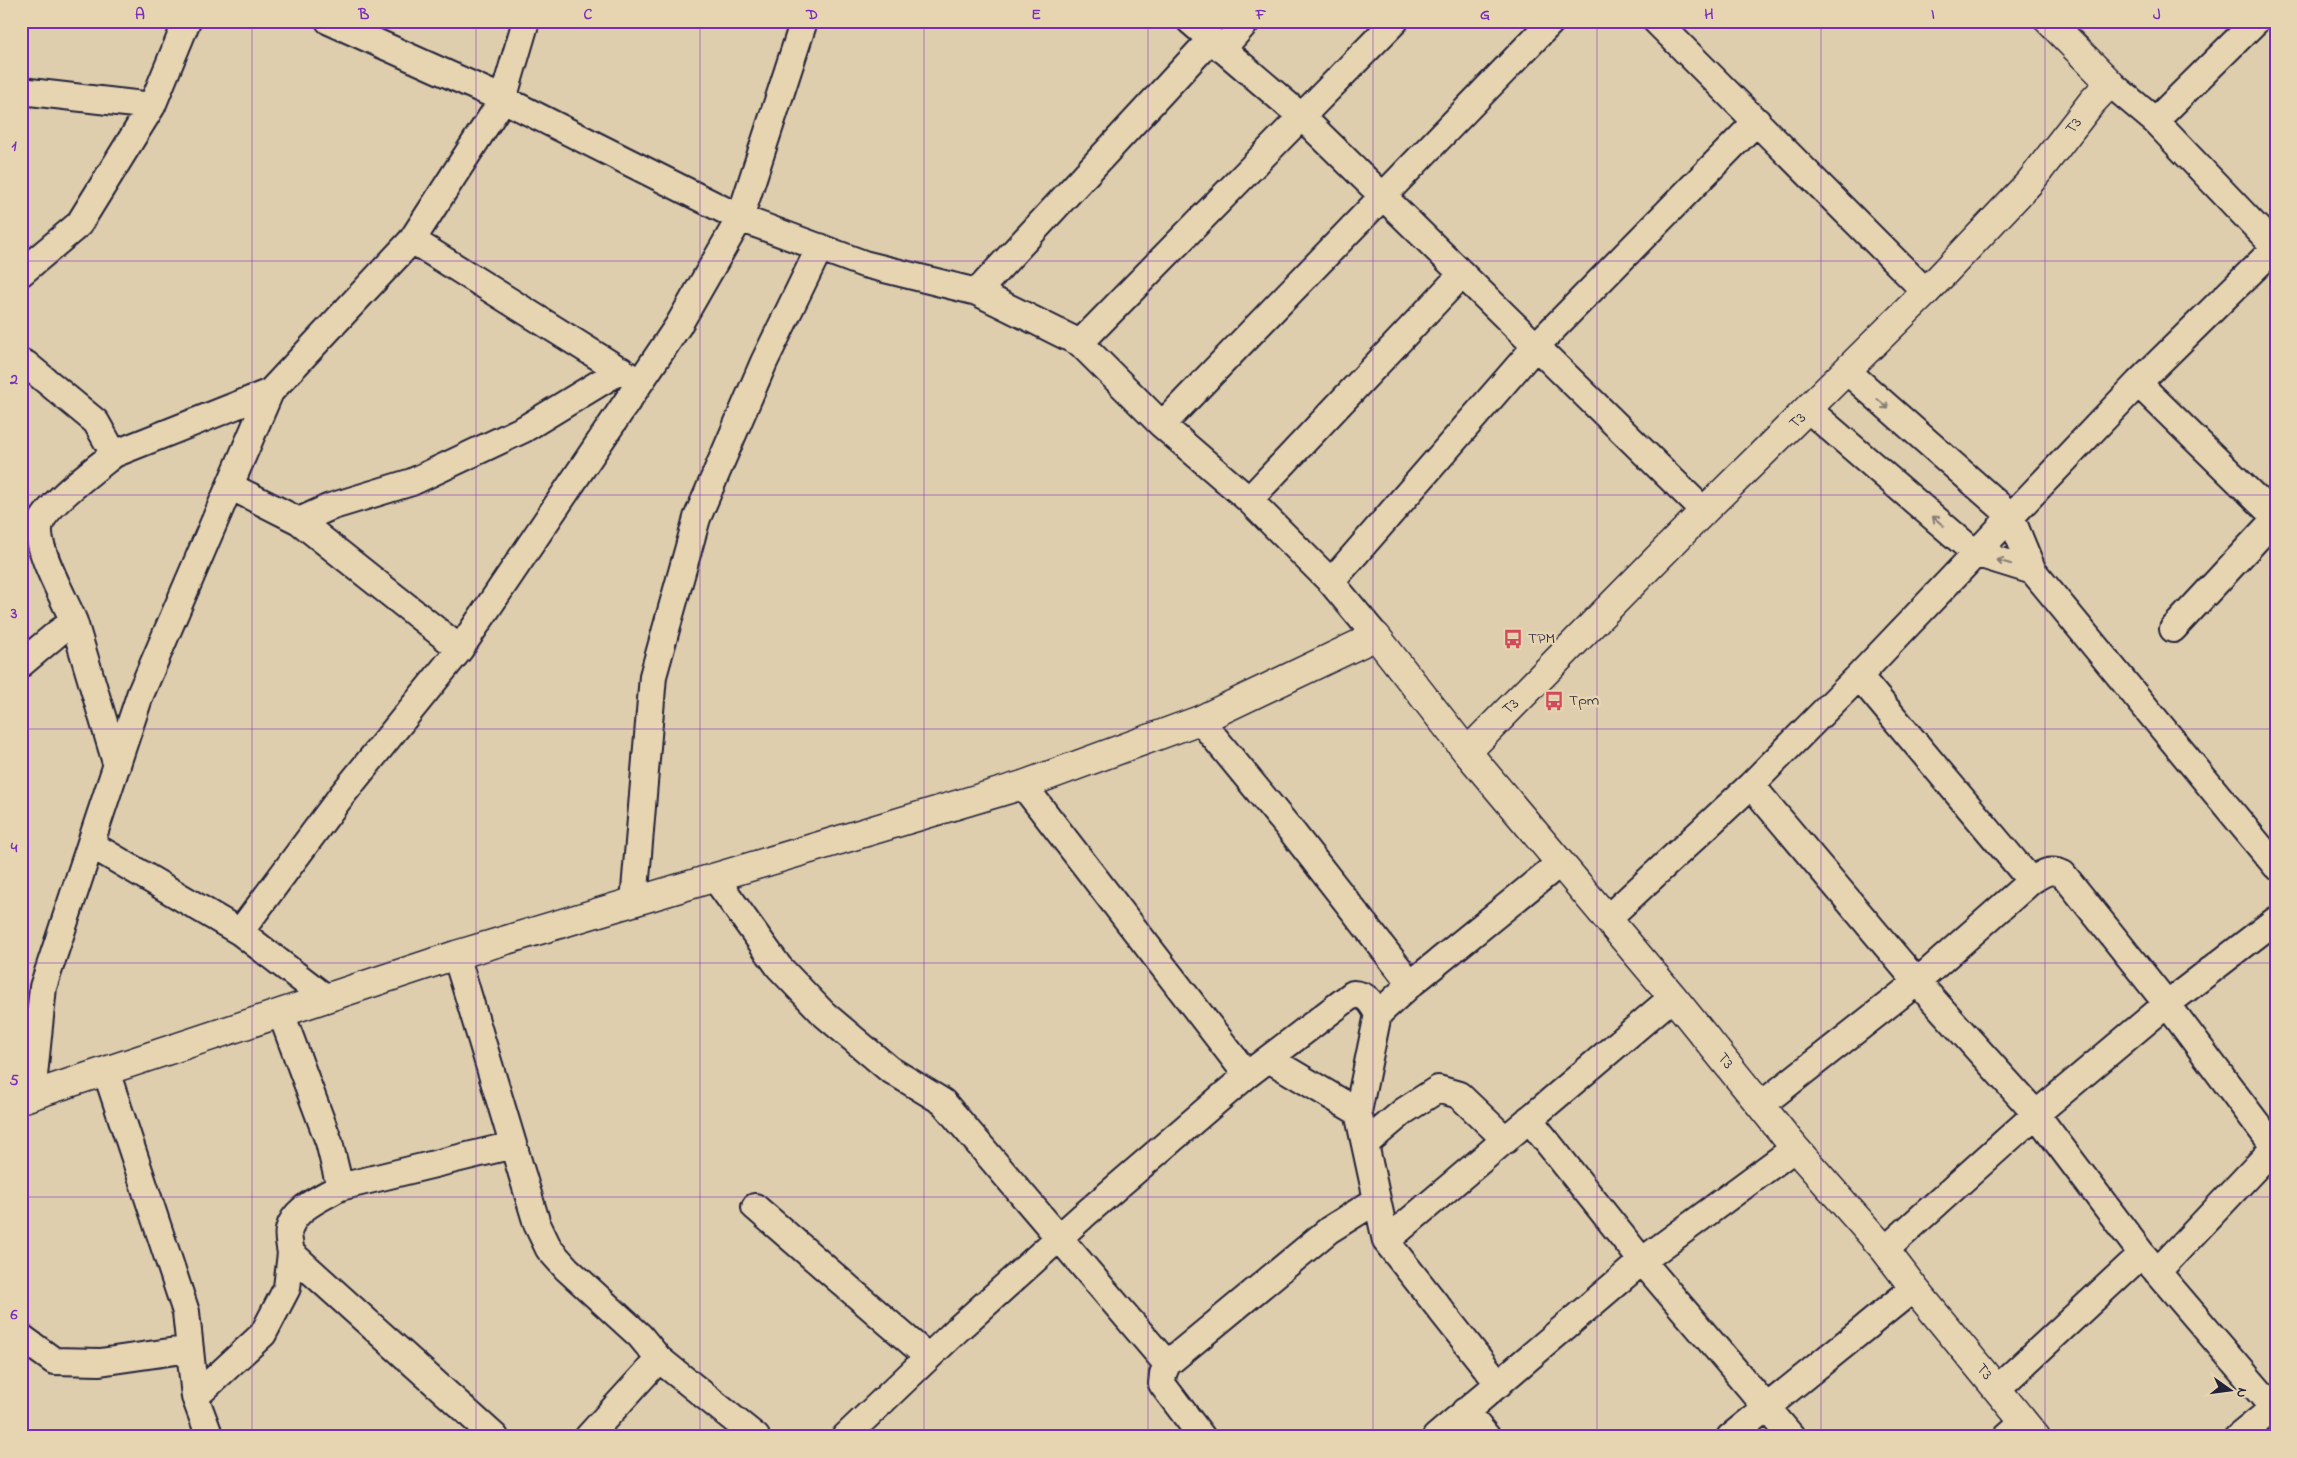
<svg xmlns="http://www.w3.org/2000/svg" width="2297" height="1458" viewBox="0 0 2297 1458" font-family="'Indie Flower',sans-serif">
  <rect width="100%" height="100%" fill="#dfcead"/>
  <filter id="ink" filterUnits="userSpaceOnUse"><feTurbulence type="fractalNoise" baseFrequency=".02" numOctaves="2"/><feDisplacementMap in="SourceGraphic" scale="10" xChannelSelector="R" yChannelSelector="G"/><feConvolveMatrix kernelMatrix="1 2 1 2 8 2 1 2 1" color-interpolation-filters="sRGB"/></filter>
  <g filter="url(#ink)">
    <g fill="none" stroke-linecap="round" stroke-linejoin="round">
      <defs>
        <path id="street" d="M329 21 503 99 740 218 864 264 977 292 1080 343 1162 425 1249 500 1331 582 1376 636
          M1190 21 1302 117 1704 511
          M1656 21 1926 292
          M1222 49 1247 21
          M2110 83 2155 121 2276 248
          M21 91 152 106
          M2155 121 2256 21
          M412 240 634 379
          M21 273 79 224 152 106 187 21
          M977 292 1211 39
          M1080 343 1395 21
          M21 362 27 365 96 422 114 454C98 467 40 509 39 529 37 551 65 600 74 622L59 632 21 664
          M1847 371 2010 515 2033 571 2276 866
          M2138 383 2276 518
          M1809 410 1975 553 2033 571
          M1162 425 1552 21
          M114 454 270 392
          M230 486 299 521 330 507 412 482 524 429 621 370
          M1249 500 1462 274
          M299 521 460 649
          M1331 582 1536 346 1757 121
          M74 622 117 766
          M2173 629 2276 518
          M1859 676 2031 881
          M1200 720 1293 833 1411 984
          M1023 785 1247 1075
          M1751 785 1917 982 2036 1114 2142 1254 2276 1411
          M92 845 240 932 326 998
          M715 878 779 967 824 1014 889 1069 943 1102 1167 1364
          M634 902 653 676 697 518 764 362 820 247
          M1607 919 1751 785 1859 676 2138 383 2275 248
          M240 932 342 795 460 649 678 326 740 218 804 21
          M456 955 537 1224 549 1249 567 1269 640 1336 659 1359 756 1437
          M281 1013 329 1142 340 1187C322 1198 294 1208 289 1230 287 1236 290 1246 291 1253
          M1378 1014 1358 1112 1386 1241 1499 1384
          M1269 1059 1358 1112
          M106 1071 186 1312 195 1397 210 1437
          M32 1095 43 987 140 695 270 392 412 240 503 99 526 21
          M1761 1105 1917 982 2031 881C2043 873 2050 868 2063 874L2167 1004 2276 1149
          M1529 1119 1642 1261 1792 1437
          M1365 1144 1404 1111 1438 1089 1459 1095 1506 1140
          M340 1187 513 1145
          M755 1207 928 1357
          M1386 1241 1673 997
          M1885 1250 2036 1114 2167 1004 2276 920
          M2157 1272 2275 1147
          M21 1337 54 1361 100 1362 190 1349
          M1998 1388 2142 1254
          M195 1397 263 1334 287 1288 291 1253 495 1437
          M1465 1411 1487 1437
          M588 1437 659 1359
          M845 1437 959 1328 1083 1216 1247 1075 1353 994C1368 995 1371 1002 1378 1014L1411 984 1560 863
          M1202 1437 1162 1384 1163 1374 1167 1364 1329 1230 1377 1200
          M1436 1437 1642 1261 1795 1148
          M1730 1437 1914 1288
          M2007 1437 2024 1422
          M2238 1437 2276 1406"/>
        <path id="secondary" d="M21 1099 456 955 1023 785 1200 720 1376 636 1467 752
          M2036 1437 1914 1288 1885 1250 1795 1148 1673 997 1467 752 1704 511 1926 292 2030 182 2092 102 2110 83 2049 21"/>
      </defs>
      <use href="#street" stroke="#22223b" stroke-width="30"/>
      <use href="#secondary" stroke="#22223b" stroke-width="31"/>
      <use href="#street" stroke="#e7d5b2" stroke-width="26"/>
      <use href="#secondary" stroke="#e7d5b2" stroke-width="28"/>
    </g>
    <defs><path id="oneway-shaft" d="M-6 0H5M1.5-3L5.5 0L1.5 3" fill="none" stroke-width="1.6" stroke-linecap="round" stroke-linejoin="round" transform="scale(1.25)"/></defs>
    <g stroke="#847c76">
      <use href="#oneway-shaft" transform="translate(1883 404) rotate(41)"/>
      <use href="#oneway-shaft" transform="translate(1938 521) rotate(-139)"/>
      <use href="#oneway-shaft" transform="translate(2004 562) rotate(-163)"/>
    </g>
  </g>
  <path fill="none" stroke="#7b2cbf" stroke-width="1" stroke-opacity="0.55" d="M252 21V1437M476 21V1437M700 21V1437M924 21V1437M1148 21V1437M1373 21V1437M1597 21V1437M1821 21V1437M2045 21V1437M21 261H2276M21 495H2276M21 729H2276M21 963H2276M21 1197H2276"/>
  <defs>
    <symbol id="bus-bare" viewBox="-9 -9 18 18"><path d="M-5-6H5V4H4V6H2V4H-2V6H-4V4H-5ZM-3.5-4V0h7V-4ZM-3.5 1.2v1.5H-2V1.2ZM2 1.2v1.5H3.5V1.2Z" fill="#d1495b" stroke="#e7d5b2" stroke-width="2.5" paint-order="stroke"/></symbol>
  </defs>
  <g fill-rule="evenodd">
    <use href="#bus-bare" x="1499" y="625" width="28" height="28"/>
    <use href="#bus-bare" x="1540" y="687" width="28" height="28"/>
  </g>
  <g text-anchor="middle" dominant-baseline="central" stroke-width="5" stroke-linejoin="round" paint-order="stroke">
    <g font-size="16" fill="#22223b" stroke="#e7d5b2">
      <text transform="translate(2074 126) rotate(-53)">T3</text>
      <text transform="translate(1798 421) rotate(-44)">T3</text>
      <text transform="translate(1511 707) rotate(-44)">T3</text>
      <text transform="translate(1725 1061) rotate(51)">T3</text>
      <text transform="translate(1984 1372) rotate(50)">T3</text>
    </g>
    <g font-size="16" fill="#22223b" stroke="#e7d5b2" text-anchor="start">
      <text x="1528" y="639">TPM</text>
      <text x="1569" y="701">Tpm</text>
    </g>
  </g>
  <rect width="2297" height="1458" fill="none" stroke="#e7d5b2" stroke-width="55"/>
  <g transform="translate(2230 1390) rotate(104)" stroke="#e7d5b2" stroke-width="4" paint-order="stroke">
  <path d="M0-4L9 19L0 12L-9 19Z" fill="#22223b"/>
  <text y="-8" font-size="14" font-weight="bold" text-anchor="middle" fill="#22223b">N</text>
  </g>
  <rect x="28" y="28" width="2242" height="1402" fill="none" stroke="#7b2cbf" stroke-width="2"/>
  <g font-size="16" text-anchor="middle" font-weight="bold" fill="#7b2cbf">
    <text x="140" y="19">A</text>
    <text x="364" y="19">B</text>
    <text x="588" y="19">C</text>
    <text x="812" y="19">D</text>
    <text x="1036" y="19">E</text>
    <text x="1261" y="19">F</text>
    <text x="1485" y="19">G</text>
    <text x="1709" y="19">H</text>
    <text x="1933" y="19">I</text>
    <text x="2157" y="19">J</text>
    <text x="14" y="150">1</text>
    <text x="14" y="384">2</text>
    <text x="14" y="618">3</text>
    <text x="14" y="852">4</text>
    <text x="14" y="1085">5</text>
    <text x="14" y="1319">6</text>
  </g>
</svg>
